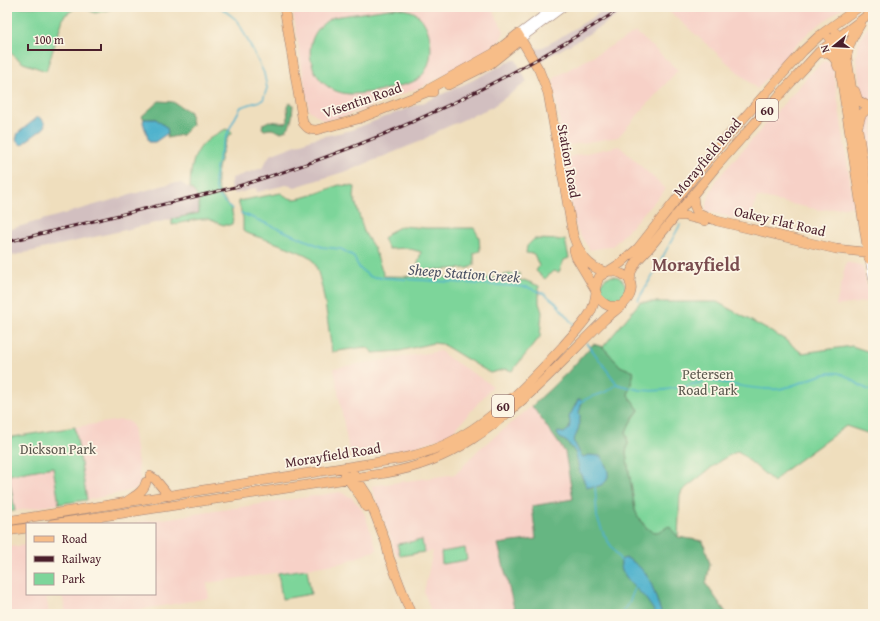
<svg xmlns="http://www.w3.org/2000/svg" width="880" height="621" viewBox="0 0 880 621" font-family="'Gentium Book Plus',serif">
  <rect width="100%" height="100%" fill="#fcf5e5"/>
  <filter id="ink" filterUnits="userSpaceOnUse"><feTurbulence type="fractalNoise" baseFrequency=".025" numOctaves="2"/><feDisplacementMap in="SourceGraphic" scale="8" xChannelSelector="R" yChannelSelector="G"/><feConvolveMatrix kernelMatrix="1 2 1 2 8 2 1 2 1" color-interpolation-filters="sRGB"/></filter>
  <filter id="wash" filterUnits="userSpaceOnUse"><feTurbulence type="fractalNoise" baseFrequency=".012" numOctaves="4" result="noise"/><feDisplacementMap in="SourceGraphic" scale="16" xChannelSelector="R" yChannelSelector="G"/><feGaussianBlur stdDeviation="0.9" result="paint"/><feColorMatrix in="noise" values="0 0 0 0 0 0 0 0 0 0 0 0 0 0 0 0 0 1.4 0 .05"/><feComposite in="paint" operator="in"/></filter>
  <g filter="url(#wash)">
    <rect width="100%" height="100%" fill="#efdebd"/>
    <path fill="#f7d1c7" d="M292 7H491L504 31 500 41 478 57 426 85 346 116 325 121 309 110Z
      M671 7H844L810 31 797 44 757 89 668 10Z
      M873 23V161L871 157 856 58 858 42 866 29Z
      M636 32 678 70 618 137 565 146 563 145 553 80 557 76Z
      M824 61H828L832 64 833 68 854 206 820 210 757 197 750 222 705 211 710 193 717 179 810 74Z
      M619 146 666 189 613 246 590 250 576 229 563 158Z
      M846 262 860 265 863 267 870 301 836 306Z
      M440 351 449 358 493 386 452 433 433 441 411 448 350 458 334 368Z
      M532 406 565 452 573 499 536 539 498 544 515 612 511 614H432L424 592 433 551 397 557 371 486 456 474 478 450Z
      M121 420 128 421 133 426 140 480 139 486 134 490 87 500 75 427Z
      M53 467 59 504 15 511 9 475Z
      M340 492 351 497 360 506 365 515 377 550 342 563 207 583 209 598 114 614H66L62 594H155V524H130Z
      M27 545V594H46L49 614H7V547Z"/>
    <path fill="#d2bfc0" d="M609 7H631L579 40H578L544 59 541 62 534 50 538 47 539 49 556 40Z
      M512 60H516L527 82 492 107 440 130 419 142 350 170 295 187 286 185 257 192 256 188 235 194 231 189 230 184 232 178 262 168 270 155 312 139 351 130 427 101 471 81Z
      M172 183H181L194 191 199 202V213L7 257V230Z"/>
    <path fill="#7dd59a" stroke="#647a62" d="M7 7H77L64 16 46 71 23 63 7 50Z
      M82 7H120L95 13Z
      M396 8C404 9 413 10 419 16 434 31 436 66 418 79 409 86 365 94 353 94 310 95 292 36 334 17Z
      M226 129 232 132V134L229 135C224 145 213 177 218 188 223 203 236 206 232 224 225 228 215 221 208 219 197 218 183 223 172 225V219L199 213C199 203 199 194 190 188 191 156 197 143 226 129Z
      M339 185C345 186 349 185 355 187L354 197 364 232 374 248 384 276 495 278 502 275 519 273 520 281 524 280 539 286V303L542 312 540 337 512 371 506 369 490 373 442 344 433 343 400 351 373 353 368 348 365 347 332 352C329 333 323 273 312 259 306 252 258 237 246 233L243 231V218L238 201 281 193C285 196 288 198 293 199 305 199 328 189 339 185Z
      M402 226 426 228H474L479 237 480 251 474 253V265L469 268 416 271 421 252 407 248 389 249 383 239 390 232Z
      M534 239 565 240 569 258 564 260 559 272 553 271 545 279 536 271 539 266 534 254 526 253 527 246Z
      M600 289a13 13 0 1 1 26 0a13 13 0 1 1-26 0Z
      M640 302H717L784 339 802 353 852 346 867 351 873 350V435L846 426 784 471 774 482 738 451 721 460 682 491 680 496 678 537 650 531 639 519 635 510 626 453 628 443 626 432 630 423 639 410 628 395 634 372 620 366 603 347Z
      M75 427 87 500 59 504 53 467 9 475 15 511 7 512V438Z
      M422 540 424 552 400 556 397 544Z
      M465 548 467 560 442 564 441 552Z
      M307 569 311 594 282 599 278 573Z"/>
    <path fill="#66b682" stroke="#586a56" d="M159 101 173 102 190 112 192 125 182 135 167 138 168 133 156 119H144L142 116Z
      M290 103 293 105C292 114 293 131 280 132 277 132 274 129 271 129 268 129 266 130 264 130L262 128 263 124 269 121 286 123 288 121 287 105Z
      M593 344 603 347 620 366 634 372 628 395 639 410 630 423 626 432 628 443 626 453 635 510C638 518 647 533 657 532 661 531 665 528 669 526L678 537 703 541 710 564 706 584 727 614H511L515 612 498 544 536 539 532 506 573 499 565 452 532 406 568 372Z"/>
    <path fill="#4fb2cd" stroke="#4c687c" d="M38 117 42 119 45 124 44 128 21 145 16 140 18 133Z
      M144 119H156L167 128 168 133 155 142H149L143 122Z
      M580 399 582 402 579 413 580 415C580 424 578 433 573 441 578 446 578 453 583 457L589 455 601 456C603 461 607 466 608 472 610 485 596 488 587 487L580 473 575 452 567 442 560 438 557 434 558 432 564 433 569 429 570 423 569 417 578 400Z
      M627 558C654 574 651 588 662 614H656C653 609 649 603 645 598 638 589 615 571 622 559Z"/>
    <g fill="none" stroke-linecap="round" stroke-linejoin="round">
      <path stroke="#4fb2cd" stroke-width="1.5" d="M220 7 238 21 264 73 267 88 263 100 241 107C230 126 208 172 217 193 220 199 227 204 232 209
        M241 213 322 247 341 249 353 256 360 269 371 277 527 287 545 294 556 303 575 327
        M661 260 680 225
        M638 300 658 266
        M709 381C732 383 755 391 779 389 796 387 824 370 838 373 851 375 859 389 873 391
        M617 384C625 386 633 389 641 390 662 393 683 386 703 382
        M581 402C594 393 603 397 617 384L587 343
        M595 486 597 517 604 535 621 561
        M621 614 628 605 636 586"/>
    </g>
  </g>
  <g filter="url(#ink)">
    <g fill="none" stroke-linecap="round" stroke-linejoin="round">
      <defs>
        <path id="minor" d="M518 34 554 7
          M521 39 564 7
          M869 259 873 281"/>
        <path id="major" d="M284 7 303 123C307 128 309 130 316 130L358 119 427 92H433
          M836 33 844 46 846 52 868 195V201L873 227
          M829 38C837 50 842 61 841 76L869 259
          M819 52C830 53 835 56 838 67
          M847 55C850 41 854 35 861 23
          M448 85 490 64 520 40
          M855 91 858 100 869 107 861 115 858 126
          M427 92 431 88 494 53 518 34 539 70 548 93 573 235C579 253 587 267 606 272
          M693 195 694 205 697 212 717 221 730 224 836 249 873 253
          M675 216H685L705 221
          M574 250 576 257 595 289
          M630 283 631 272 637 261 650 247 715 168 786 88 819 52 873 11
          M620 306H609L605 304 598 298 595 289 599 277 621 263 638 248 713 153 803 51 819 36 859 7
          M353 473 368 496 386 543 389 557 411 614
          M345 475 361 497 366 507
          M150 476 155 479 169 496
          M126 502C134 496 144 492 146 482
          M7 521 398 459C419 455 439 449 458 438 499 415 532 380 563 346 572 335 583 325 590 313 594 306 595 300 596 292
          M52 524 386 473C416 468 445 457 471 440 521 408 562 361 604 320 612 312 626 305 630 295 636 278 621 271 608 271
          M7 531 27 528"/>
      </defs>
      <use href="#minor" stroke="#9c7e74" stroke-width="8"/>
      <use href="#major" stroke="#9c7e74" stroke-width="10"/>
      <use href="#minor" stroke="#fff" stroke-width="7"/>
      <use href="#major" stroke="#f7bd88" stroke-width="9"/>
      <defs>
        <path id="rail" d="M7 242 235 187C373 147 503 85 623 7"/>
      </defs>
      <use href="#rail" stroke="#4a1f2b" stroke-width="3"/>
      <use href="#rail" stroke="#fcf5e5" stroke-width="1.5" stroke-dasharray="4.5" stroke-linecap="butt"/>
    </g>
  </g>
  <g text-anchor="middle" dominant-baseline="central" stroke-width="3.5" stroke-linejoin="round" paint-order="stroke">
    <g fill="#fcf5e5" stroke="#7f5f63" stroke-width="1">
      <rect x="756" y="99" width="22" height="22" rx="3"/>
      <rect x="492" y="395" width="22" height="22" rx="3"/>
    </g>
    <g font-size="13" font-weight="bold" fill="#4a1f2b">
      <text x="767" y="110">60</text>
      <text x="503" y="406">60</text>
    </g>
    <g font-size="14" fill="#4a1f2b" stroke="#fcf5e5">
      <text transform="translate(362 100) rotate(-19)">Visentin Road</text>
      <text transform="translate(707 157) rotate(-50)">Morayfield Road</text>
      <text transform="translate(569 161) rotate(80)">Station Road</text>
      <text transform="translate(780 221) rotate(13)">Oakey Flat Road</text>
      <text transform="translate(333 455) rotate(-9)">Morayfield Road</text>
    </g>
    <g font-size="14" fill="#59564c" stroke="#fcf5e5">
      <text x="708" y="374">Petersen<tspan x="708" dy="16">Road Park</tspan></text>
      <text x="58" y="449">Dickson Park</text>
    </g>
    <g font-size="15" font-style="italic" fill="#4c5264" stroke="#fcf5e5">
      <text transform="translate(464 273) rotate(4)">Sheep Station Creek</text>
    </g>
    <g font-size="18" font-weight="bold" fill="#794b4e" stroke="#fcf5e5">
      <text x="696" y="264">Morayfield</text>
    </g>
  </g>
  <rect width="880" height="621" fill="none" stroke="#fcf5e5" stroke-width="24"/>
  <rect x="26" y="523" width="130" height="72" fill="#fcf5e5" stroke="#b59f9b"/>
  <rect x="34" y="536" width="20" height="6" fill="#f7bd88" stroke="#b59f9b"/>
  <text x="62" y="543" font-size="12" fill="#4a1f2b">Road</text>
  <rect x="34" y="556" width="20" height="6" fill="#4a1f2b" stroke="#b59f9b"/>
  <text x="62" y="563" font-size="12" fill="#4a1f2b">Railway</text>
  <rect x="34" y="573" width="20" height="12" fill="#7dd59a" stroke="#b59f9b"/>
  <text x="62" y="583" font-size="12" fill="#4a1f2b">Park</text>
  <g transform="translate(834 46) rotate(252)" stroke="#fcf5e5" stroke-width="3" paint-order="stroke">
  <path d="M0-3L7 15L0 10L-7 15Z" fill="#4a1f2b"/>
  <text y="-6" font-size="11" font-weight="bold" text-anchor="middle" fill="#4a1f2b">N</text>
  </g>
  <path d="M28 44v6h73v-6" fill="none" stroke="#4a1f2b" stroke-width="2"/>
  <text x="34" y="44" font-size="12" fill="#4a1f2b" stroke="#fcf5e5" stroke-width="3" paint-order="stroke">100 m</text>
</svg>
